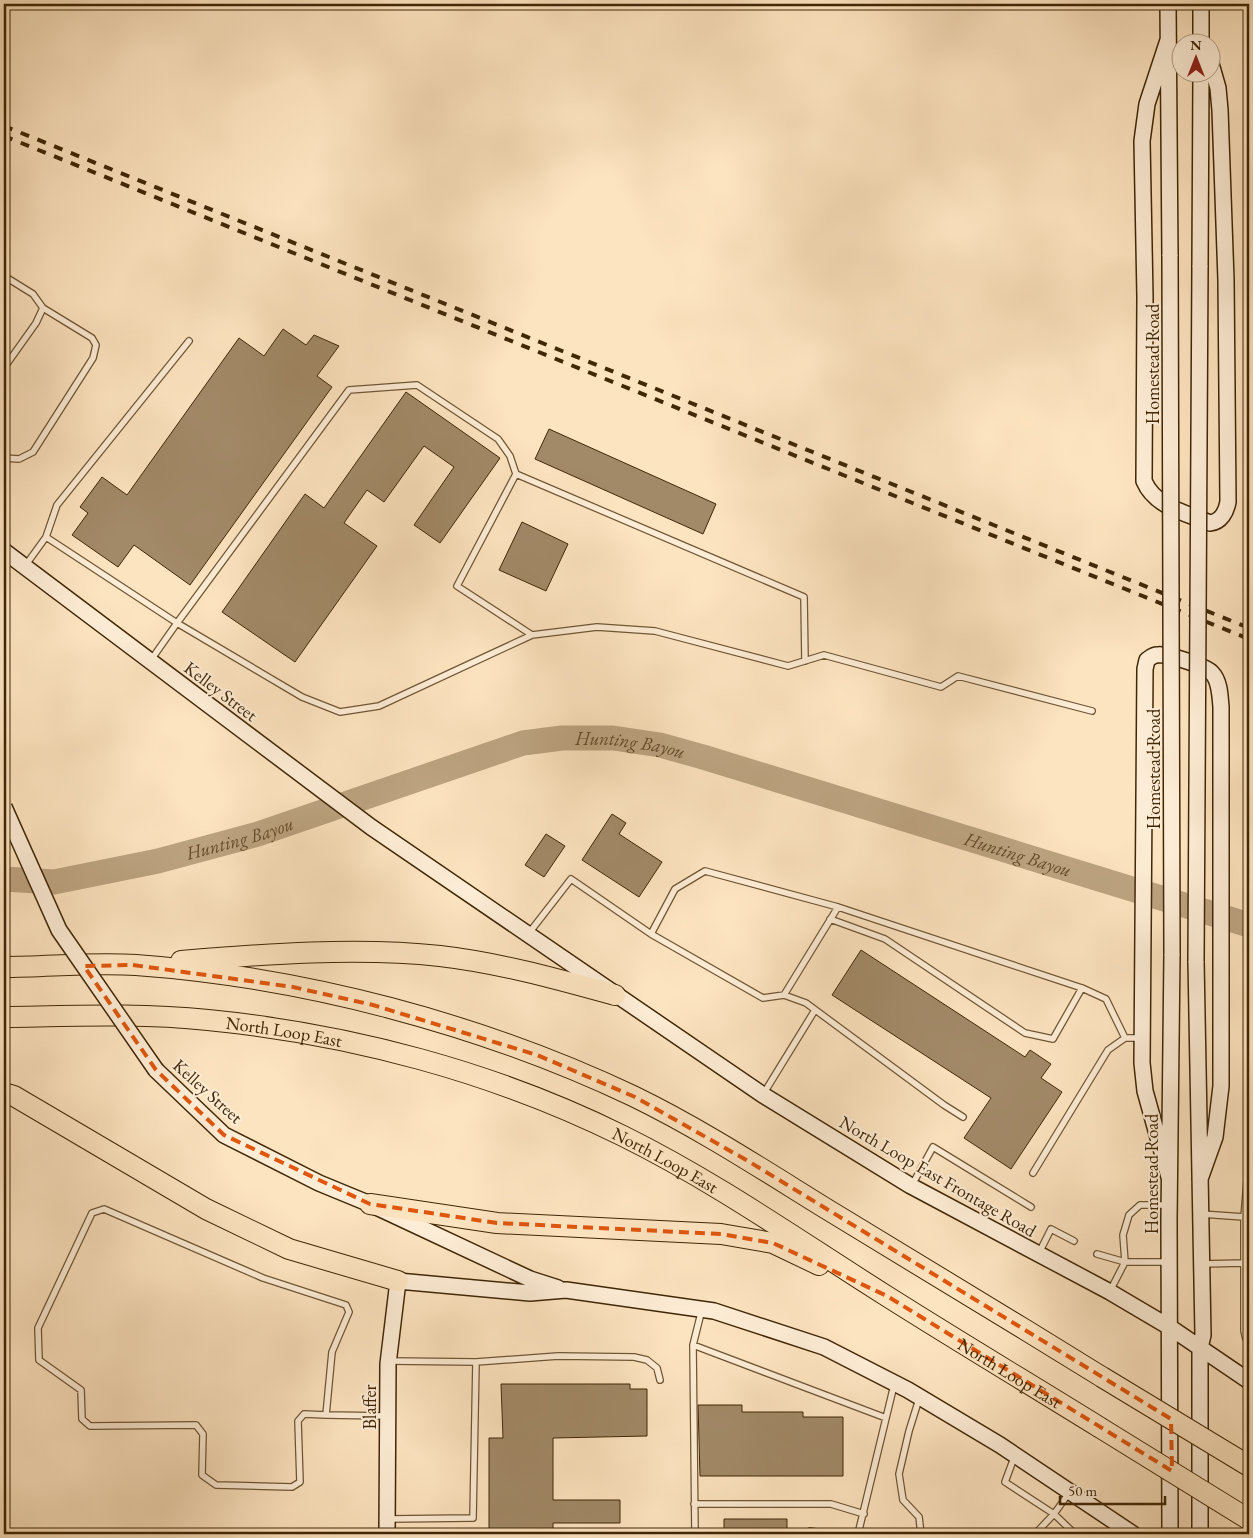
<svg xmlns="http://www.w3.org/2000/svg" width="1253" height="1538" viewBox="0 0 1253 1538" font-family="'EB Garamond',serif">
  <rect width="100%" height="100%" fill="#fde4c0"/>
  <filter id="stains"><feTurbulence type="fractalNoise" baseFrequency=".004" numOctaves="4"/><feColorMatrix values="0 0 0 0 .2 0 0 0 0 .09 0 0 0 0 .02 0 0 0 .5 -.17"/></filter>
  <radialGradient id="worn" r=".72"><stop offset=".6" stop-color="#630" stop-opacity="0"/><stop offset="1" stop-color="#630" stop-opacity=".3"/></radialGradient>
  <g fill="none" stroke-linecap="round" stroke-linejoin="round">
    <path stroke="#bda481" stroke-width="25" id="s1" d="M4 879 54 882 158 861 258 834 523 743 562 738H613L660 745 703 757 1249 925"/>
  </g>
  <path fill="#a28967" stroke="#402706" d="M283 329 306 345 314 335 339 346 317 376 332 387 190 585 134 545 118 567 72 535 88 513 80 507 102 477 127 495 239 338 264 356Z
    M406 392 500 458 440 543 414 525 454 467 424 446 384 502 367 490 344 523 377 546 295 662 222 612 305 494 324 508Z
    M549 429 716 504 703 534 535 459Z
    M522 522 568 544 546 591 499 570Z
    M612 814 626 823 619 834 662 862 639 897 582 860Z
    M546 834 565 846 544 877 525 865Z
    M861 950 1025 1057 1030 1050 1051 1064 1041 1078 1062 1092 1011 1169 964 1138 991 1098 832 995Z
    M501 1384H630V1389H647V1436L553 1438V1500H620V1523H553V1534H489V1438H503Z
    M698 1405H742V1412H803V1417H843V1476H700Z
    M724 1519H787V1534H724Z"/>
  <g fill="none" stroke-linecap="round" stroke-linejoin="round">
    <defs>
      <path id="lane" d="M4 276 33 294 43 308 36 323 4 368
        M4 458 19 459 33 452 93 358 96 345 92 338 43 308
        M516 474 457 586 532 635
        M46 537 57 505 189 341
        M25 566 46 537 177 623 151 660
        M805 661 804 597 516 474 510 456 498 439 417 385 349 390 177 623 302 697 340 712 379 706 532 635 597 627 655 631 788 666 824 655 941 687 958 676 1092 711
        M830 919 885 939 1025 1033 1053 1039 1082 988
        M529 933 571 879 651 934
        M784 995 838 907
        M764 1093 815 1010
        M963 1117 944 1105 806 1003 784 995 763 998 651 934 675 889 705 871 838 907 1082 988 1106 999 1125 1038H1140
        M1033 1173 1108 1050 1125 1038
        M912 1185 933 1147 1031 1207
        M1201 1214 1244 1217 1249 1157
        M1249 1217H1244V1331L1246 1339 1249 1341
        M1039 1253 1051 1229 1074 1241
        M1097 1254 1125 1262H1167
        M1201 1264 1244 1263
        M1110 1291 1125 1262 1123 1235 1129 1215 1140 1205H1167
        M693 1345 886 1418
        M476 1362 558 1356 634 1357 647 1360 657 1368 660 1380
        M919 1399 909 1431 899 1474 903 1500 919 1517 921 1534
        M326 1415 304 1414 298 1421 300 1482 292 1487 216 1485 202 1475 203 1434 196 1425 90 1426 82 1419 81 1390 39 1360 38 1328 92 1213 104 1209 263 1278 346 1305 349 1312 332 1352 326 1415 387 1416
        M1015 1455 1005 1482 1054 1514 1075 1534
        M694 1504H831L864 1514
        M388 1519 473 1518 476 1362 390 1361
        M695 1534 693 1345 702 1309
        M807 1534 810 1531 829 1534
        M858 1534 894 1385
        M1035 1534 1054 1514 1069 1493"/>
      <path id="secondary" d="M1168 4 1170 256
        M1201 4V42
        M1168 40 1147 104 1142 141 1145 297 1144 481C1155 507 1186 513 1210 523 1221 522 1226 512 1228 502L1226 280 1220 110 1218 88 1210 60
        M1200 267 1201 72
        M4 551 371 827 763 1095 911 1186 1110 1292 1171 1328 1249 1381
        M1196 961 1203 1335 1200 1348V1534
        M156 1070 224 1135 319 1183 370 1204 530 1279 558 1288
        M1169 1177 1145 1091 1142 1063 1145 669 1147 660C1150 658 1153 655 1157 655 1167 653 1205 666 1212 673 1220 681 1220 697 1221 707V1086L1215 1137 1200 1179
        M387 1534 388 1364 398 1281 530 1293 566 1290 714 1311 824 1347 908 1390 1000 1445 1133 1534
        M1170 1534 1169 1219 1172 954"/>
      <g id="highway">
        <path d="M181 961C264 954 358 947 440 956 500 963 557 979 615 995"/>
        <path d="M4 967C47 967 92 962 136 965 303 977 481 1024 633 1096 699 1128 762 1169 825 1208 917 1264 1010 1320 1102 1377"/>
        <path id="s2" d="M4 1017C72 1016 140 1013 208 1020 350 1034 494 1072 623 1136 714 1181 798 1240 885 1295 956 1340 1028 1383 1099 1427"/>
        <path d="M4 1093 14 1096 206 1209 289 1249 398 1281"/>
        <path d="M370 1204 497 1223 721 1234 773 1243 819 1265"/>
      </g>
    </defs>
    <use href="#lane" stroke="#6f5634" stroke-width="8"/>
    <use href="#secondary" stroke="#402706" stroke-width="18"/>
    <use href="#highway" stroke="#402706" stroke-width="22"/>
    <use href="#lane" stroke="#feedd6" stroke-width="5.5"/>
    <use href="#secondary" stroke="#feedd6" stroke-width="15"/>
    <use href="#highway" stroke="#fde4c0" stroke-width="20"/>
    <path stroke="#402706" stroke-width="4" stroke-dasharray="9 9" stroke-linecap="butt" d="M4 126 1249 628
      M4 136 1249 639"/>
    <defs>
      <path id="secondary-bridge" d="M1170 256 1172 954
        M4 807 59 930 156 1070
        M1196 961 1200 267"/>
      <path id="highway-bridge" d="M1102 1377 1249 1466
        M1099 1427 1248 1519"/>
    </defs>
    <use href="#secondary-bridge" stroke="#402706" stroke-width="18" stroke-linecap="butt"/>
    <use href="#highway-bridge" stroke="#402706" stroke-width="22" stroke-linecap="butt"/>
    <use href="#secondary-bridge" stroke="#feedd6" stroke-width="15"/>
    <use href="#highway-bridge" stroke="#fde4c0" stroke-width="20"/>
  </g>
  <path fill="none" stroke="#e0560c" stroke-width="4" stroke-dasharray="10 6" stroke-linejoin="round" d="M133 965 293 987 373 1005 537 1055 635 1097 748 1161 1171 1419 1172 1471 887 1296 773 1243 721 1234 497 1223 370 1204 224 1135 156 1070 84 966Z"/>
  <g text-anchor="middle" dominant-baseline="central" stroke-width="4" stroke-linejoin="round" paint-order="stroke">
    <g font-size="18" fill="#402706" stroke="#feedd6">
      <text transform="translate(1152 364) rotate(-90)">Homestead Road</text>
      <text transform="translate(221 691) rotate(37)">Kelley Street</text>
      <text transform="translate(1153 769) rotate(-90)">Homestead Road</text>
      <text stroke="none"><textPath href="#s2" startOffset="281">North Loop East</textPath></text>
      <text transform="translate(208 1091) rotate(42)">Kelley Street</text>
      <text stroke="none"><textPath href="#s2" startOffset="686">North Loop East</textPath></text>
      <text transform="translate(1151 1174) rotate(-90)">Homestead Road</text>
      <text transform="translate(938 1176) rotate(30)">North Loop East Frontage Road</text>
      <text stroke="none"><textPath href="#s2" startOffset="1091">North Loop East</textPath></text>
      <text transform="translate(369 1407) rotate(-90)">Blaffer</text>
    </g>
    <g font-size="19" font-style="italic" fill="#664c2b" stroke="#feedd6">
      <text stroke="none"><textPath href="#s1" startOffset="648">Hunting Bayou</textPath></text>
      <text stroke="none"><textPath href="#s1" startOffset="241">Hunting Bayou</textPath></text>
      <text stroke="none"><textPath href="#s1" startOffset="1052">Hunting Bayou</textPath></text>
    </g>
  </g>
  <rect width="1253" height="1538" fill="none" stroke="#fde4c0" stroke-width="20"/>
  <rect x="5" y="5" width="1243" height="1528" fill="none" stroke="#402706" stroke-width="2.5"/>
  <rect x="10" y="10" width="1233" height="1518" fill="none" stroke="#402706"/>
  <g transform="translate(1196 58)"><circle r="24" fill="#feedd6" stroke="#b29e83"/>
  <path d="M0-4L9 19L0 12L-9 19Z" fill="#8f2418"/>
  <text y="-8" font-size="14" font-weight="bold" text-anchor="middle" fill="#402706">N</text>
  </g>
  <path d="M1060 1496v8h105v-8" fill="none" stroke="#402706" stroke-width="2.5"/>
  <text x="1068" y="1496" font-size="15" fill="#402706" stroke="#feedd6" stroke-width="4" paint-order="stroke">50 m</text>
  <rect width="100%" height="100%" filter="url(#stains)"/>
  <rect width="100%" height="100%" fill="url(#worn)"/>
</svg>
